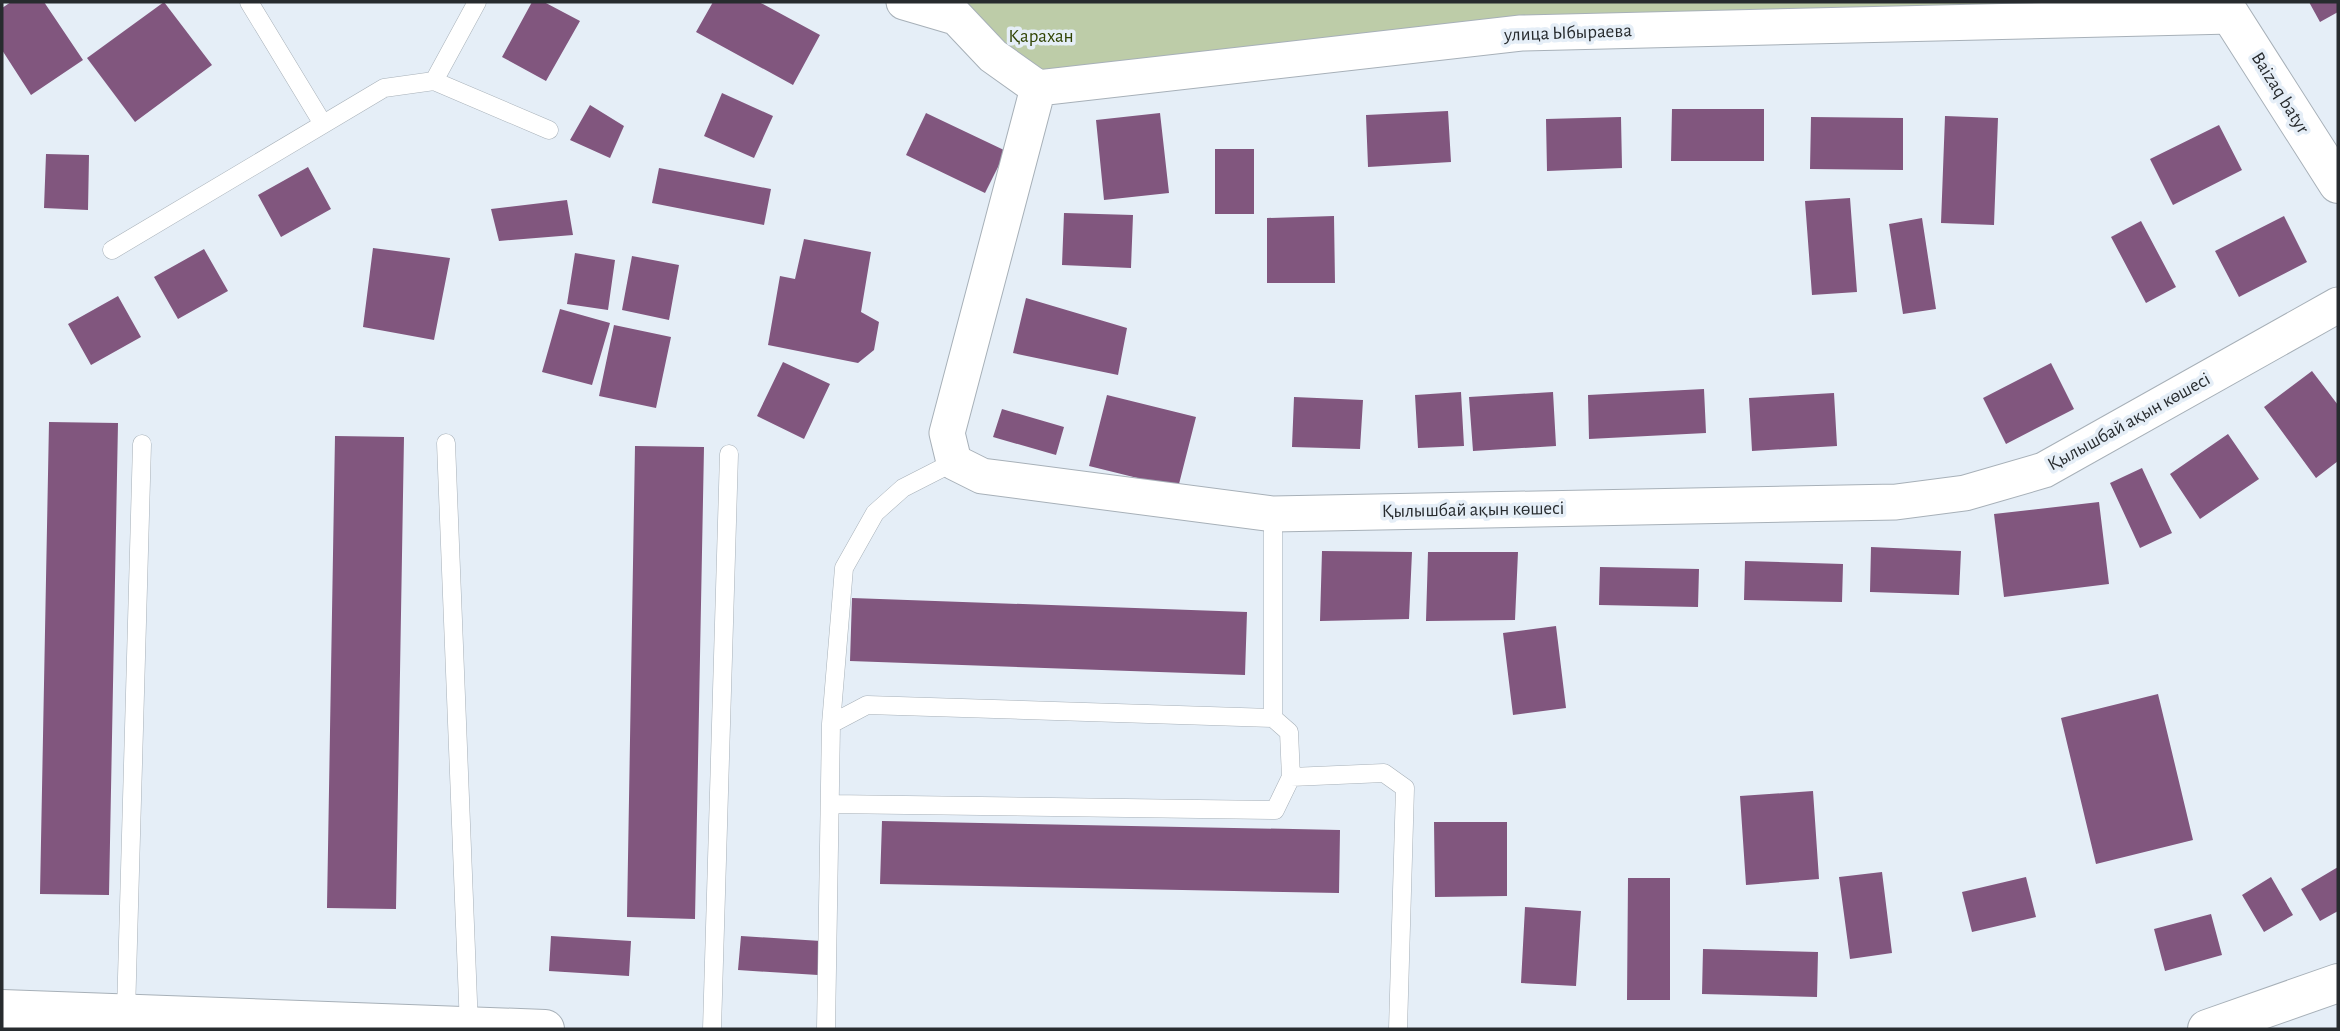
<svg xmlns="http://www.w3.org/2000/svg" width="2340" height="1031" viewBox="0 0 2340 1031" font-family="'Alegreya Sans',sans-serif">
  <rect width="100%" height="100%" fill="#e5eef7"/>
  <path fill="#bdcca8" d="M960 2H2083L2090 15 1017 73Z"/>
  <path fill="#81567e" d="M11 2H44L83 60 31 95 2 50V8Z
    M164 2 212 65 135 122 87 58Z
    M532 2H544L580 21 546 81 502 57Z
    M713 2H759L820 35 793 85 696 32Z
    M2309 2H2338V12L2320 22Z
    M722 93 773 116 754 158 704 136Z
    M590 105 624 126 610 158 570 140Z
    M1672 109H1764V161H1671Z
    M1448 111 1451 162 1368 167 1366 115Z
    M926 113 1006 151 985 193 906 155Z
    M1160 113 1169 193 1104 200 1096 120Z
    M1945 116 1998 118 1994 225 1941 223Z
    M1621 117 1622 168 1547 171 1546 119Z
    M1811 117 1903 118V170L1810 169Z
    M2219 125 2242 170 2173 205 2150 159Z
    M1215 149H1254V214H1215Z
    M46 154 89 155 88 210 44 208Z
    M308 167 331 209 281 237 258 195Z
    M659 168 771 189 764 225 652 203Z
    M1850 198 1857 292 1812 295 1805 201Z
    M567 200 573 235 499 241 491 209Z
    M1064 213 1133 215 1131 268 1062 265Z
    M1334 216 1335 283H1267V218Z
    M2284 216 2307 262 2239 297 2215 251Z
    M1922 218 1936 309 1903 314 1889 224Z
    M2141 221 2176 287 2146 303 2111 237Z
    M804 239 871 252 861 312 879 322 874 350 858 363 768 345 780 276 795 279Z
    M373 248 450 258 434 340 363 327Z
    M204 249 228 291 178 319 154 277Z
    M575 253 615 260 608 310 567 304Z
    M632 256 679 265 669 320 622 310Z
    M118 296 141 337 91 365 68 324Z
    M1026 298 1127 328 1118 375 1013 353Z
    M560 309 610 323 592 385 542 372Z
    M614 325 671 337 656 408 599 396Z
    M783 362 830 384 804 439 757 416Z
    M2051 363 2074 409 2006 444 1983 398Z
    M2312 371 2338 405V461L2316 478 2264 407Z
    M1704 389 1706 433 1589 439 1588 395Z
    M1461 392 1464 446 1418 448 1415 395Z
    M1553 392 1556 446 1473 451 1469 397Z
    M1834 393 1837 446 1752 451 1749 398Z
    M1107 395 1196 417 1178 488 1089 466Z
    M1294 397 1363 400 1360 449 1292 447Z
    M1002 409 1064 427 1056 455 993 437Z
    M49 422 118 423 109 895 40 894Z
    M2228 434 2259 479 2200 519 2170 474Z
    M335 436 404 437 396 909 327 908Z
    M635 446 704 447 695 919 627 917Z
    M2142 468 2172 533 2140 548 2110 483Z
    M2099 502 2109 584 2004 597 1994 514Z
    M1871 547 1961 551 1959 595 1870 592Z
    M1322 551 1412 552 1409 619 1320 621Z
    M1428 552H1518L1515 620 1426 621Z
    M1745 561 1843 564 1842 602 1744 600Z
    M1600 567 1699 569 1698 607 1599 605Z
    M852 598 1247 612 1245 675 850 661Z
    M1556 626 1566 708 1513 715 1503 633Z
    M2158 694 2193 840 2096 864 2061 718Z
    M1813 791 1819 879 1746 885 1740 796Z
    M882 821 1340 830 1339 893 880 884Z
    M1434 822H1507V896L1435 897Z
    M2338 867V911L2320 921 2301 889Z
    M1882 872 1892 953 1850 959 1839 877Z
    M2026 877 2036 917 1972 932 1962 892Z
    M2271 877 2293 915 2264 932 2242 895Z
    M1628 878H1670V1000H1627Z
    M1525 907 1581 911 1576 986 1521 983Z
    M2211 914 2222 955 2165 971 2154 929Z
    M551 936 631 941 629 976 549 971Z
    M741 936 821 941 818 975 738 970Z
    M1703 949 1818 952 1817 997 1702 994Z"/>
  <g fill="none" stroke-linecap="round" stroke-linejoin="round">
    <defs>
      <path id="lane" d="M249 2 323 124
        M434 81 477 2
        M112 250 384 88 434 81 549 130
        M446 443 469 1027
        M1273 718V514
        M831 724 844 568 875 513 903 488 954 462
        M1291 777 1384 773 1405 788 1398 1029
        M126 1013 142 444
        M712 1029 729 454
        M826 1029 831 724 867 705 1273 718 1289 732 1291 777 1275 810 831 804"/>
      <path id="street" d="M904 2 955 17
        M942 2 993 56 1038 88 1521 33 2231 16
        M1038 88 947 433 954 462 982 476 1273 514 1896 502 1965 493 2044 470 2338 305"/>
      <path id="secondary" d="M2222 2 2338 184
        M2 1009 545 1029
        M2207 1029 2338 983"/>
    </defs>
    <use href="#lane" stroke="#a7b0b8" stroke-width="19"/>
    <use href="#street" stroke="#a7b0b8" stroke-width="37"/>
    <use href="#secondary" stroke="#a7b0b8" stroke-width="40"/>
    <use href="#lane" stroke="#fff" stroke-width="18"/>
    <use href="#street" stroke="#fff" stroke-width="35"/>
    <use href="#secondary" stroke="#fff" stroke-width="38"/>
  </g>
  <g text-anchor="middle" dominant-baseline="central" stroke-width="7" stroke-linejoin="round" paint-order="stroke">
    <g font-size="19" fill="#272b2e" stroke="#e5eef7">
      <text transform="translate(1568 33) rotate(-2)">улица Ыбыраева</text>
      <text transform="translate(2280 93) rotate(58)">Baizaq batyr</text>
      <text transform="translate(2129 422) rotate(-29)">Қылышбай ақын көшесі</text>
      <text transform="translate(1473 510) rotate(-1)">Қылышбай ақын көшесі</text>
    </g>
    <g font-size="19" fill="#314404" stroke="#e5eef7">
      <text x="1041" y="36">Қарахан</text>
    </g>
  </g>
  <rect width="2340" height="1031" fill="none" stroke="#272b2e" stroke-width="7"/>
</svg>
